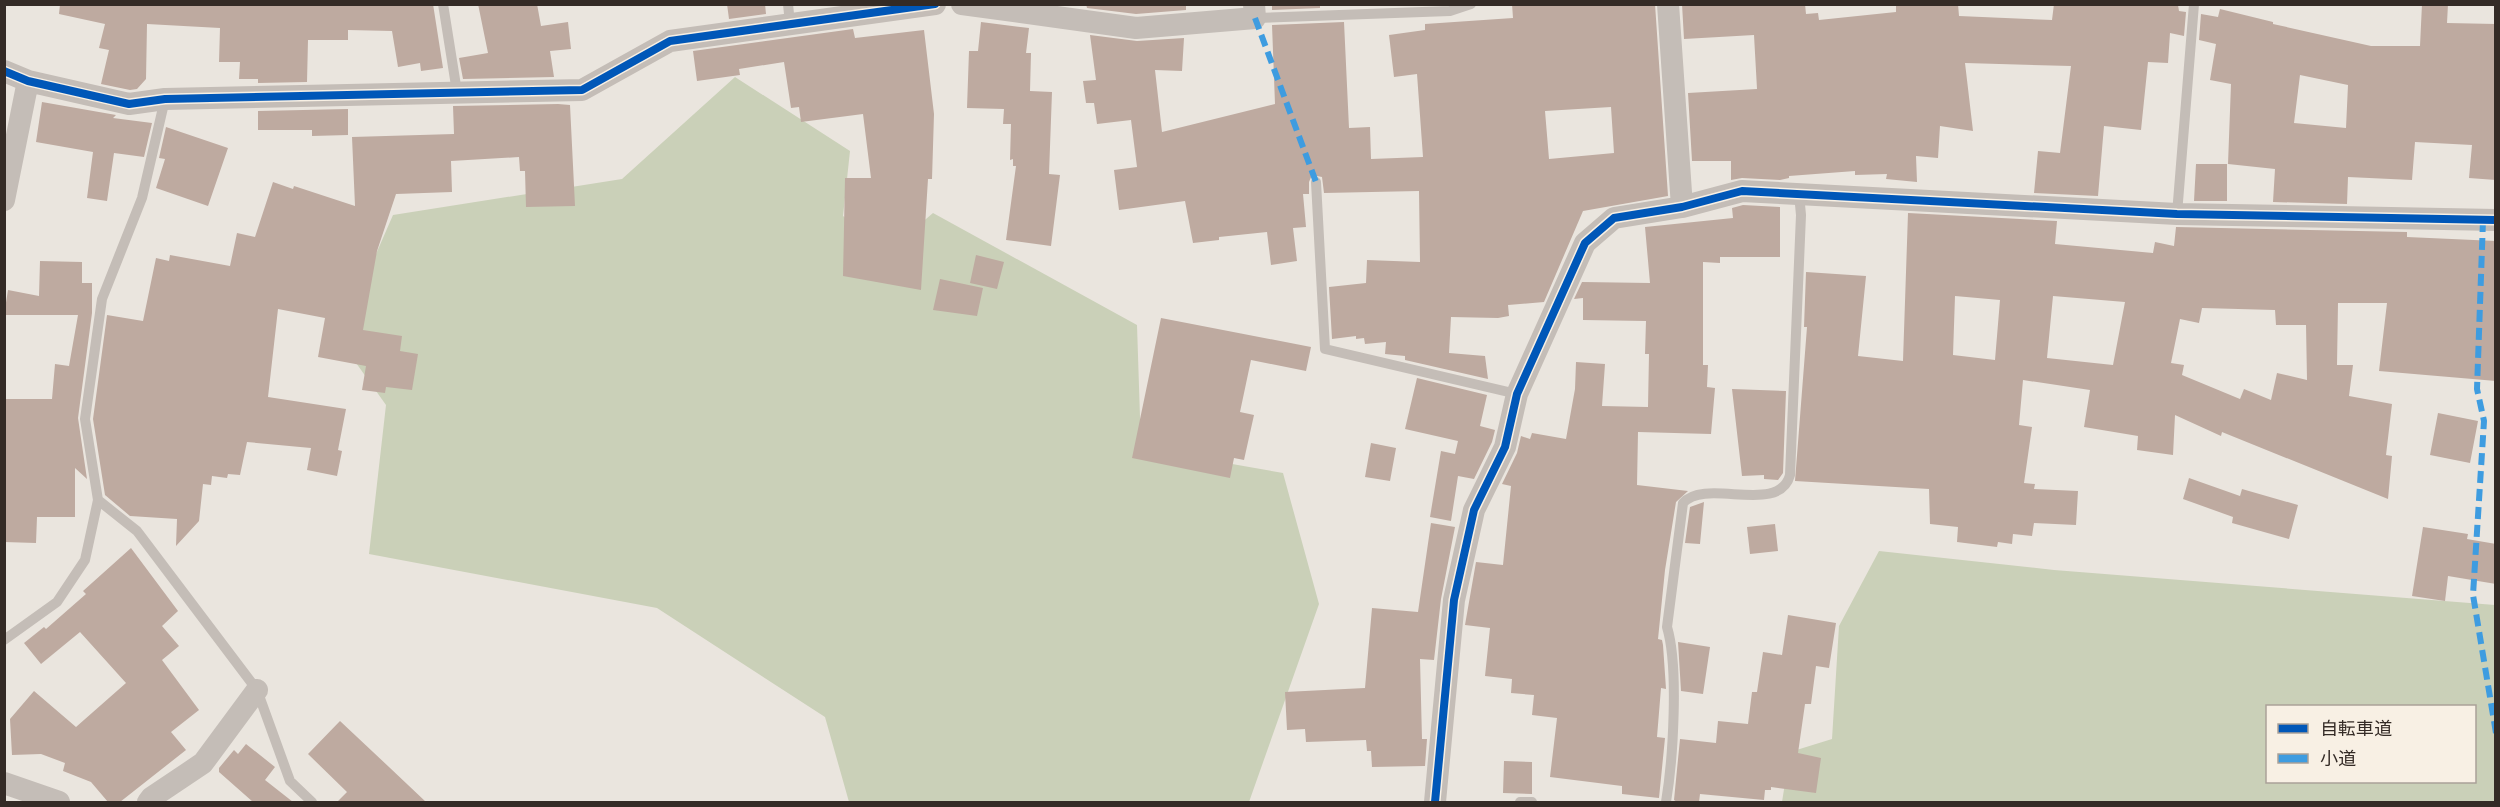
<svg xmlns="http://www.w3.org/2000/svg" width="2500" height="807" viewBox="0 0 2500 807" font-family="'Golos Text','Noto Sans JP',sans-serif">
  <rect width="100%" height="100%" fill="#eae5de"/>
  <path fill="#cad0b8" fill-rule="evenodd" d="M735 77 850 151 843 216 891 249 933 213 1137 325 1141 448 1283 473 1319 604 1249 802H849L825 717 657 608 369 554 386 405 339 339 393 215 622 179Z
    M1879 551 2054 570 2495 605V802H1782L1790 752 1832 739 1839 626ZM2268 706H2474V782H2268Z"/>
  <path fill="#beaaa0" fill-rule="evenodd" d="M60 4H433L443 68 421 71 420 63 398 67 392 31 348 30V40H308L307 82 258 83V79H239L240 62H219L220 28 147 24 146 79 137 89 130 90 101 84 109 50 99 48 105 24 59 14Z
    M478 4H537L541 26 568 22 571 49 550 51 554 77 463 79 459 58 488 53Z
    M727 4H765L766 14 729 19Z
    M1086 4H1186V10L1136 14 1087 8Z
    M1272 4H1320V8L1272 10Z
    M1512 4H1655L1668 196 1583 211 1544 302 1508 305 1509 316 1498 318 1451 317 1449 353 1485 356 1488 379 1405 360V356L1385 354 1386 342 1365 344 1364 338 1356 339V336L1332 339 1329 287 1366 283 1367 260 1420 262 1419 191 1324 193 1322 177 1312 175 1309 182V194H1303L1306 227 1293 228 1297 261 1271 265 1267 232 1219 237V240L1193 243 1185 201 1119 210 1114 170 1137 167 1131 120 1097 124 1094 103H1086L1083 81 1096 80 1090 35 1137 41 1184 38 1182 71 1155 70 1162 132 1275 104 1272 25 1344 22 1349 128 1370 127 1371 159 1423 157 1417 74 1394 77 1389 35 1425 30V24L1513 18ZM1611 107 1614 153 1549 159 1545 111Z
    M1682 4H1805L1806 14 1818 13 1819 20 1896 12V4H1958L1959 16 2052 20 2054 4 2178 5 2179 11 2186 12 2184 36 2170 33 2168 63 2148 62 2141 130 2104 126 2098 196 2034 193 2038 151 2060 153 2071 66 1965 63 1973 131 1940 126 1938 158 1916 156 1917 182 1886 179 1887 174 1855 175V171L1789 176V178L1780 180 1742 178 1731 180V161H1692L1688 93 1757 89 1754 35 1684 39Z
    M2422 4H2448L2447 23 2496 24V180L2469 178 2472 145 2415 142 2412 180 2348 177 2347 204 2273 202 2275 169 2228 164 2231 84 2210 80 2216 44 2199 40 2201 14 2218 17 2220 9 2273 22V24L2371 46H2420ZM2300 75 2348 85 2346 128 2294 123Z
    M981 22 1029 28 1026 53H1031L1030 91 1052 92 1049 174 1060 175 1051 246 1006 240 1016 166H1013V159L1010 160 1011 124H1003L1004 109 967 108 969 51H978Z
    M853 29 855 38 924 30 934 114 932 179H928L921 290 843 276 845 178H871L863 114 801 122 799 107 791 108 784 62 739 69 740 75 697 81 693 51Z
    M42 102 116 115 113 118 152 123 144 157 114 153 107 201 87 198 93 152 36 142Z
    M558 104 570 105 575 206 526 207 525 171H520L519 157 451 161 452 192 396 194 377 251 363 330 402 336 400 351 418 354 412 390 386 387 385 393 362 390 366 366 318 357 325 318 278 309 268 397 346 409 338 450 342 451 337 476 307 470 311 448 247 442 240 475 228 474 227 478 212 476 211 485 203 484 199 521 176 546 177 519 130 516 105 495 93 419 107 315 143 321 156 258 169 261 170 255 230 266 237 233 255 237 273 182 293 189 294 186 355 206 352 137 454 134 453 106Z
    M348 109V135L312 136V130H258V111Z
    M166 127 228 148 208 206 156 188 165 159 159 158Z
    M2196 164H2227V201H2194Z
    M1743 205 1780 207V257H1720V263L1703 262V365H1708L1707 387 1715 388 1711 434 1638 432 1637 485 1688 491 1676 502 1665 570 1658 639 1662 640 1663 645 1666 689 1661 688 1657 737 1665 738 1659 798 1622 794V786L1550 777 1557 718 1532 715 1534 695 1511 693 1512 679 1485 676 1490 628 1465 625 1476 562 1503 565 1511 486 1502 484 1517 453 1521 436 1530 439 1532 433 1566 439 1575 389 1576 362 1605 364 1602 406 1648 407 1649 354H1645L1646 321 1583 320V298L1574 299 1582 282 1650 283 1645 227 1733 218 1732 208Z
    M1908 213 2057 221 2055 244 2153 253 2155 242 2174 246 2176 227 2407 232V237L2496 241V381L2379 371 2387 303H2338L2337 365H2353L2349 396 2392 404 2386 455 2392 456 2388 499 2222 432 2221 436 2175 415 2173 455 2137 450 2138 436 2084 427 2090 390 2023 380 2019 425 2032 427 2024 483 2035 484 2034 489 2078 491 2076 525 2034 523 2032 536 2013 534 2012 544 1998 542 1997 547 1957 542 1958 527 1930 524 1929 489 1795 481 1807 327H1804L1806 272 1866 276 1858 356 1903 361ZM1955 296 2000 300 1995 360 1953 355ZM2053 296 2125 302 2113 365 2047 358ZM2202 308 2275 310 2276 325H2306L2307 380 2277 373 2271 400 2244 389 2240 399 2182 375 2184 365 2171 363 2180 319 2199 323Z
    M976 255 1004 262 997 289 970 283Z
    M40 261 82 262V283H92V313L78 418 87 479 75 468V517H37L36 543 4 542V399H52L55 364 69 366 78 315H4L8 290 39 296Z
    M940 279 983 288 977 316 933 310Z
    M1161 318 1311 347 1306 371 1251 360 1240 412 1254 415 1244 460 1234 458 1230 478 1132 458Z
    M1417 378 1487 395 1480 426 1495 430 1492 442 1474 479 1458 476 1451 521 1430 517 1441 451 1455 454 1458 441 1405 429Z
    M1732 389 1786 391 1783 473 1778 480 1764 479V475L1742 476Z
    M2438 413 2478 421 2470 463 2430 455Z
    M1371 443 1396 448 1390 481 1365 477Z
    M2189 478 2240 496 2242 489 2298 505 2289 539 2232 523 2233 517 2183 499Z
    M1704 502 1700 544 1685 543 1690 507Z
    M1431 523 1455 527 1441 599 1434 660 1420 659 1422 739H1427L1425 766 1372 767 1371 751H1367L1366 740 1306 742 1305 729 1287 730 1285 692 1365 688 1372 608 1418 612Z
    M1775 524 1778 551 1750 554 1747 527Z
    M2423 527 2468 534 2467 539 2496 544V584L2448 576 2445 601 2412 596Z
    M131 548 178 611 162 626 179 646 162 660 199 710 171 732 186 750 120 802H108L91 782 63 771 65 763 41 754 12 755 10 719 34 691 76 727 126 683 80 632 41 664 24 643 44 627 46 629 86 594 83 591Z
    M1788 615 1836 623 1829 668 1816 666 1811 704H1805L1798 753 1821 758 1816 793 1771 787V790H1765L1764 800 1700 794 1699 802H1677L1674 800 1680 739 1716 743 1718 721 1748 724 1752 692H1757L1763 652 1782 655Z
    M1678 642 1710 647 1703 694 1681 691Z
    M340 721 389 767 426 802H337L347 792 308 754Z
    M246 744 275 767 265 780 293 802H253L219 772V768L234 750 238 754Z
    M1504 761 1532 762V794L1503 793Z"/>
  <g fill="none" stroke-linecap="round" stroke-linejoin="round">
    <path stroke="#c4bdb7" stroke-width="10" d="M443 4 457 92
      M788 4 790 24
      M1255 18 1450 11 1471 4
      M165 99 142 198 102 299 85 419 98 500 137 531 257 690 290 781 312 802
      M1316 182 1325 349 1517 394
      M2177 214 2194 4
      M4 640 57 602 85 560 98 500
      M1520 802H1532
      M1666 802C1673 760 1679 667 1667 627L1683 503C1706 477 1779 516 1790 475L1801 215 1799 194"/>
    <path stroke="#c4bdb7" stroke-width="22" d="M962 4 1136 28 1255 18 1254 4
      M1668 4 1682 207
      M4 71 28 81 129 104 165 99 582 90 670 41 935 4
      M4 200 28 81
      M4 783 59 802
      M148 802 151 798 203 763 257 690
      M1435 802 1454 600 1474 510 1505 447 1517 394 1585 243 1614 218 1682 207 1742 191 2177 214 2496 220"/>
    <path stroke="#3e9ce0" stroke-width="6" stroke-dasharray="12 6" stroke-linecap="butt" d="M1255 18 1316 182
      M2483 220 2477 389 2484 421 2473 595 2496 733"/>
    <defs>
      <path id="cycleway" d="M4 71 28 81 129 104 165 99 582 90 670 41 935 4
        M1435 802 1454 600 1474 510 1505 447 1517 394 1585 243 1614 218 1682 207 1742 191 2177 214 2496 220"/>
    </defs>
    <use href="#cycleway" stroke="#f8f0e4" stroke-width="11"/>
    <use href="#cycleway" stroke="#0057b8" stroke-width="8"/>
  </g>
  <rect width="2500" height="807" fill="none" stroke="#342b26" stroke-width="12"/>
  <rect x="2266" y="705" width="210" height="78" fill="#f8f0e4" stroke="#aaa198" stroke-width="1.5"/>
  <rect x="2278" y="724" width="30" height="9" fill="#0057b8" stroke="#aaa198" stroke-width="1.5"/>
  <text x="2320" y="735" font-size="18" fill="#342b26">自転車道</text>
  <rect x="2278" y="754" width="30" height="9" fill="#3e9ce0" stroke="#aaa198" stroke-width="1.5"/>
  <text x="2320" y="765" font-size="18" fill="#342b26">小道</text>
</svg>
